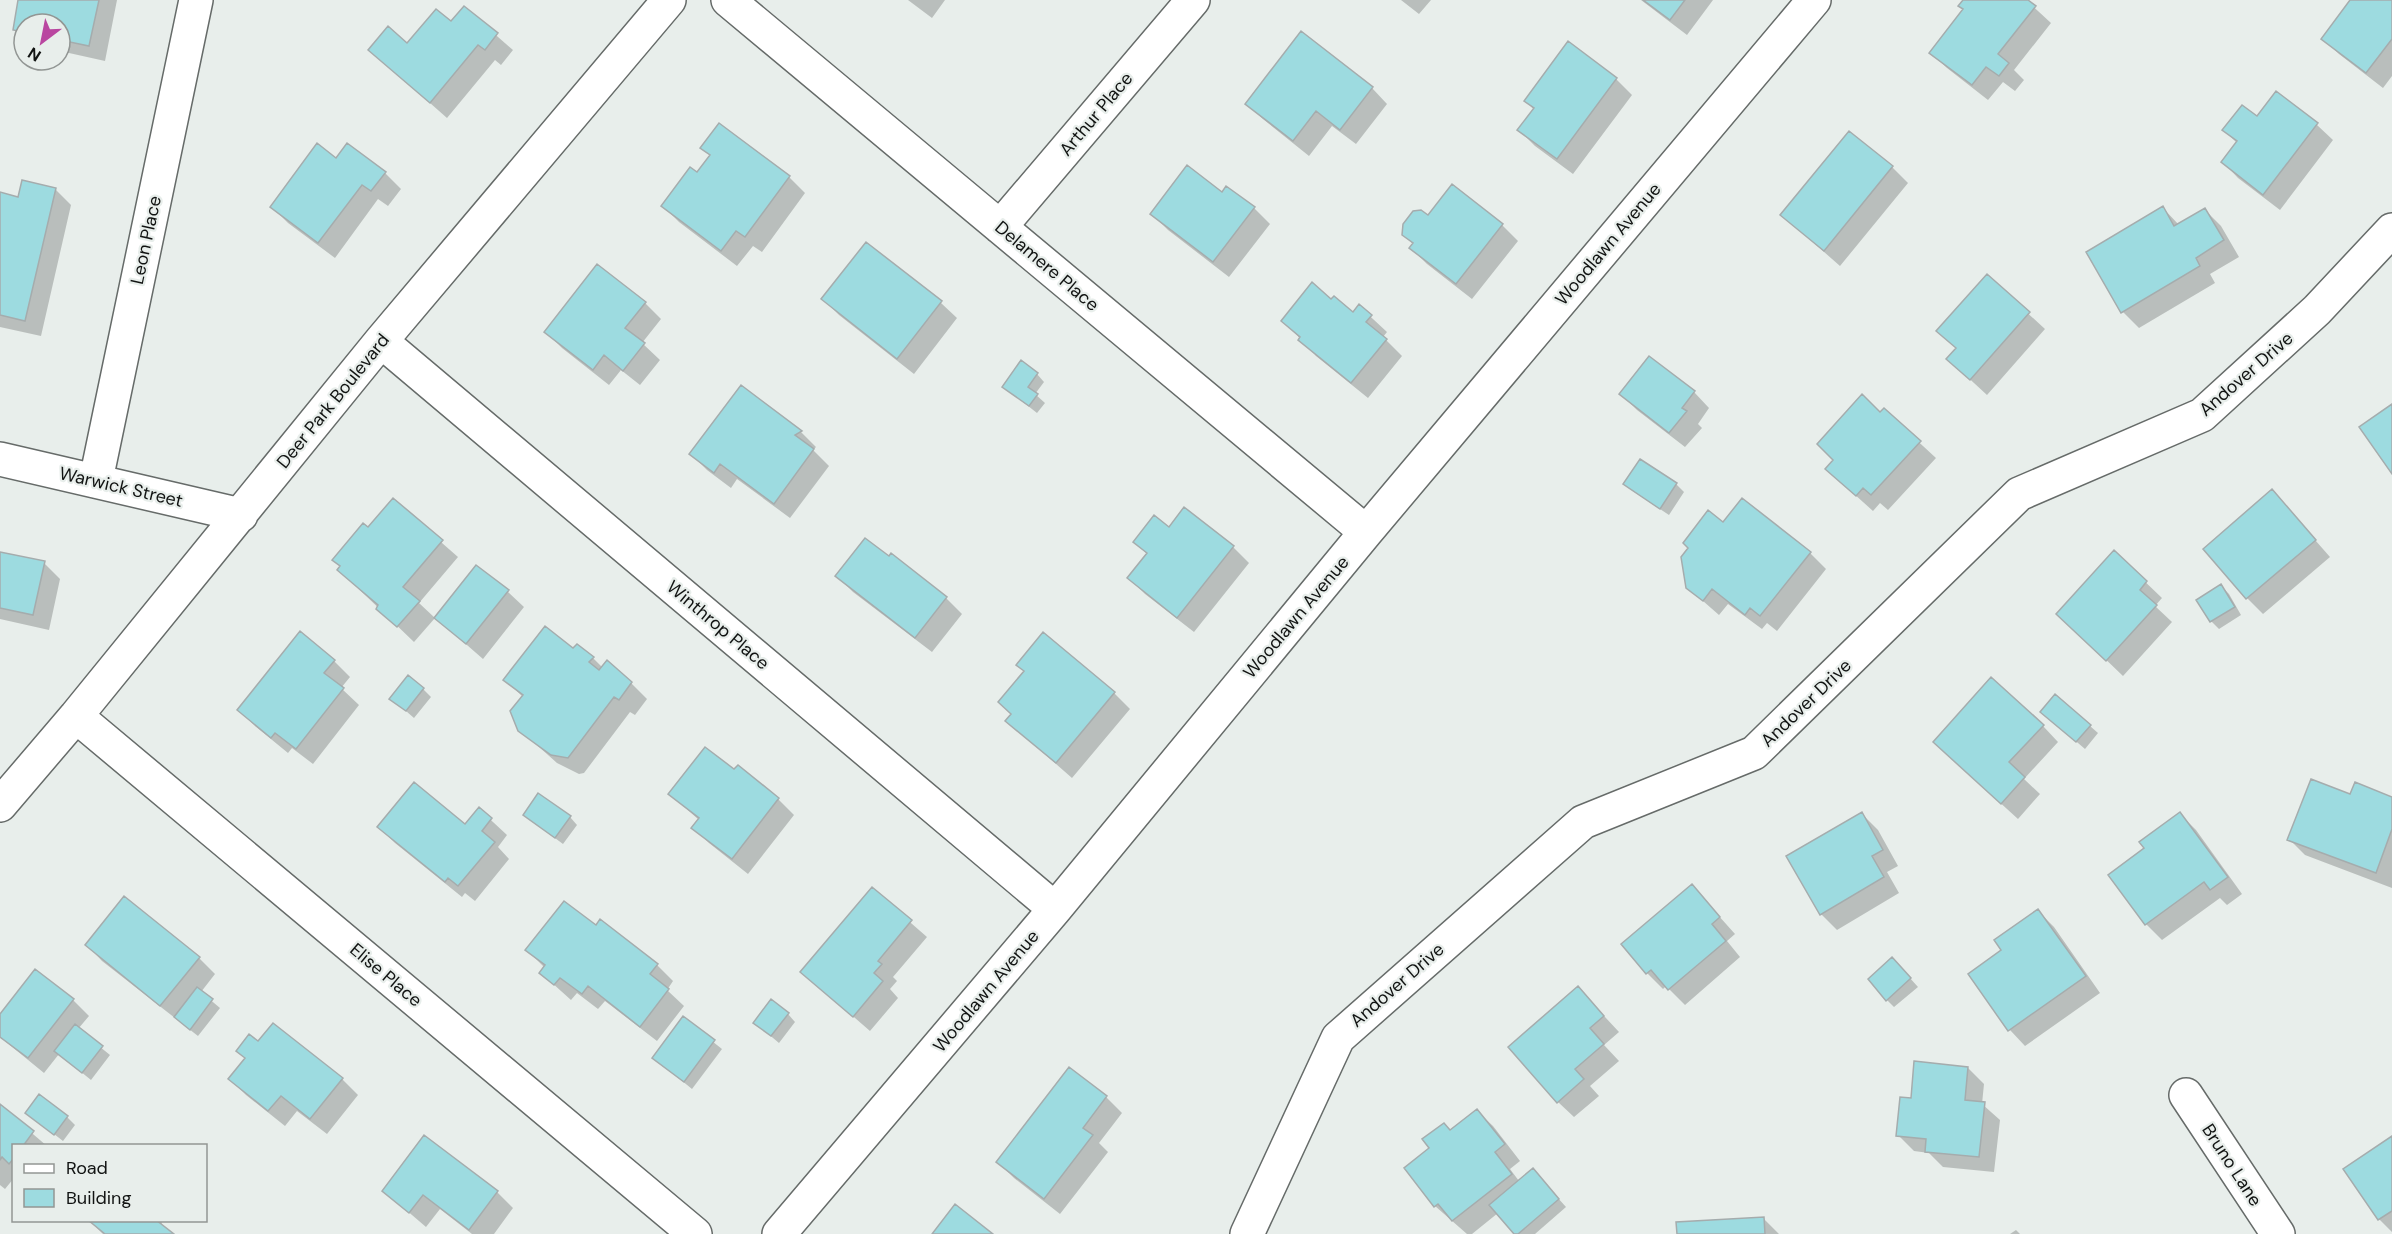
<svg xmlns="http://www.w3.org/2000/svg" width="2392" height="1234" viewBox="0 0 2392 1234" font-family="'DM Sans',sans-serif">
  <rect width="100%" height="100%" fill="#e8eeeb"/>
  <path fill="#0003" d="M20 0H117L105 61 60 51V24H24V39L14 29Z
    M908 0H945L932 18Z
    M1401 0H1431L1419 14Z
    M1641 0H1713L1687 35Z
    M1965 0H2026L2051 23 2014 70 2024 80 2015 91 2003 82 1988 100 1947 68 1931 53 1964 9Z
    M2352 0H2392V76L2383 88 2339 54 2323 38Z
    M465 8 513 50 501 65 495 60 447 118 370 50 407 45 452 24Z
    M1616 79 1632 95 1573 174 1535 146 1519 130 1534 110 1526 101Z
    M1372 88 1387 104 1356 144 1332 126 1309 156 1263 119 1247 104Z
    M2276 93 2317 125 2333 140 2280 210 2238 178 2223 162 2237 143 2224 130 2257 118Z
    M719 125 789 177 805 193 762 252 753 246 737 266 679 222 663 206 697 174 711 156 702 148Z
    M336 160 385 173 401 189 388 206 378 199 335 258 288 223 272 207Z
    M1892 167 1908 183 1840 266 1782 215Z
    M55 189 71 205 41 336 0 327V194L19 198Z
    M1222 194 1254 208 1270 224 1229 277 1168 230 1152 214Z
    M2163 208 2179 225 2205 210 2221 226 2239 257 2210 274 2215 283 2139 328 2123 312Z
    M1428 217 1502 225 1518 241 1472 299 1427 264 1411 248 1414 245 1404 235Z
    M866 244 941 303 957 318 914 374 839 315 823 299Z
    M1987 276 2045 329 1987 395 1948 359 1957 349 1938 331Z
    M1331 301 1353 314 1359 306 1387 332 1383 337 1402 356 1368 398 1316 356 1283 320Z
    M645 303 661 319 642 343 660 360 640 385 621 370 609 385 562 348 546 332Z
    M1037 374 1044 382 1035 394 1045 403 1037 413 1004 387Z
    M741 387 801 432 816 447 813 450 829 466 790 518 737 479 731 488 707 470 691 454Z
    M1694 392 1709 408 1698 424 1702 428 1685 447 1637 410 1621 394Z
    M1884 410 1936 458 1888 510 1880 503 1873 511 1843 484Z
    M1625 483 1676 484 1684 492 1669 515 1633 491Z
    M2272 491 2330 557 2263 614 2247 598Z
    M393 500 458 557 419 603 435 618 414 642 339 570 368 529Z
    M1724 524 1810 553 1826 569 1777 631 1767 623 1762 629 1728 604 1719 615 1687 587Z
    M1135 542 1233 547 1249 563 1194 632 1145 594 1129 578 1148 555Z
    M2114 552 2162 598 2155 606 2172 622 2123 676 2074 629Z
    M0 553 44 563 60 579 49 630 0 619Z
    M476 567 508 592 524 607 483 659 436 618Z
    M837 576 946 598 962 614 932 652 853 592Z
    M2221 586 2229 594 2241 615 2219 629 2211 621Z
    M573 650 593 658 603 668 631 683 647 699 635 715 630 712 584 773 579 774 557 763 520 730 523 697 505 680Z
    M334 661 350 677 341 688 359 705 313 764 292 748 288 753 255 726 239 710Z
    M423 689 431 697 414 718 391 698Z
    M1114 693 1130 709 1072 778 1007 721Z
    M2050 719 2090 726 2098 733 2085 749Z
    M2043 726 2058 742 2024 779 2040 794 2018 819 1951 758Z
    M738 767 778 799 794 815 748 874 709 843 693 827 699 820 670 794 734 772Z
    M2392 798V888L2305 855 2289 839Z
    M479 809 507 835 498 847 509 859 475 901 465 893 462 897 395 843 379 827 465 826Z
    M1862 814 1878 830 1898 866 1887 872 1899 893 1837 930 1821 914Z
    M2180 814 2196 830 2242 894 2227 905 2220 898 2162 940 2146 924 2147 849Z
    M524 815 570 817 577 825 563 844Z
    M1692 886 1735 934 1727 941 1740 957 1685 1005 1666 986 1663 989 1647 973Z
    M872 889 927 937 893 977 897 981 890 989 898 998 870 1031 802 972Z
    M124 898 199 958 215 974 201 992 220 1008 198 1036 102 961 87 945Z
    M2038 911 2054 927 2100 993 2025 1046 2010 1030 2003 950Z
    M596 928 657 965 673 981 667 990 684 1006 657 1041 605 1001 598 1009 577 993 571 1000 541 973 545 968 527 950Z
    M1900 967 1918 987 1894 1007 1887 1000Z
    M1578 988 1619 1032 1604 1045 1619 1061 1590 1086 1599 1096 1574 1117 1558 1102Z
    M73 1000 89 1016 78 1029 110 1055 91 1080 59 1054 44 1073 0 1037V1016Z
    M788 1014 795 1022 779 1043 755 1023Z
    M683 1018 722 1049 692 1089 654 1058Z
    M258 1043 342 1079 358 1095 327 1134 297 1111 285 1126 246 1095 230 1079 246 1059 238 1051Z
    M1968 1068 1984 1084 1982 1104 2000 1120 1994 1172 1943 1167 1929 1153 1914 1151 1898 1135 1912 1100Z
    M1106 1097 1122 1113 1099 1143 1108 1152 1060 1214 1014 1178 998 1162Z
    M0 1106 47 1146H14V1178L5 1189 0 1185Z
    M1477 1111 1493 1126 1520 1161 1510 1169 1519 1181 1540 1178 1566 1207 1535 1234H1516L1498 1213 1472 1234H1467L1435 1206 1406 1168Z
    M27 1113 67 1117 75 1125 63 1141Z
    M425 1137 497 1192 513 1208 494 1234H472L440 1209 426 1227 384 1191Z
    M2392 1138V1232L2379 1219 2345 1169Z
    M1764 1219 1779 1234H1678Z
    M89 1220H160L162 1223 160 1226 171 1234H103Z
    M2016 1230 2020 1234H2010Z"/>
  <path fill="#9ddbe0" stroke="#a5acad" stroke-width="1.5" d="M18 0H99L89 46 60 40V24H24V32L13 30Z
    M1643 0H1685L1670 20Z
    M1963 0H2028L2036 6 1998 54 2009 63 1999 76 1986 67 1972 85 1929 53 1963 9 1958 6Z
    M2350 0H2392V39L2366 73 2321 39Z
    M464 6 498 33 485 50 478 45 430 103 368 50 388 26 407 43 436 9 451 21Z
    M1301 31 1373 87 1340 130 1316 111 1293 141 1245 104Z
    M1568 41 1617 78 1557 159 1517 130 1534 108 1524 101Z
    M2276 91 2318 123 2263 195 2221 162 2237 141 2222 130 2242 105 2257 116Z
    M719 123 790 176 745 237 736 231 721 251 661 206 690 167 697 172 710 155 700 148Z
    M1849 131 1893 166 1824 251 1780 215Z
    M317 143 336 158 347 143 386 172 371 191 362 185 318 243 270 207Z
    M1187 165 1222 192 1226 186 1255 207 1213 262 1150 214Z
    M22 180 56 188 25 321 0 315V192L18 197Z
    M1452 184 1503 224 1456 284 1409 248 1413 243 1402 235 1403 224 1413 211 1421 210 1428 215Z
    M2163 206 2174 226 2205 208 2224 240 2196 258 2200 266 2121 313 2086 252Z
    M866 242 942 301 897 359 821 299Z
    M597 264 646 302 625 328 645 343 623 371 604 355 593 370 544 332Z
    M1987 274 2030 312 1970 380 1946 359 1956 348 1936 331Z
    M1312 282 1331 299 1334 296 1353 312 1359 304 1372 315 1366 322 1387 339 1351 383 1298 340 1300 337 1281 321Z
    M1649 356 1695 391 1682 408 1687 411 1669 433 1619 394Z
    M1021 360 1038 373 1028 387 1038 394 1029 406 1002 387Z
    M741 385 802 431 795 435 814 449 774 504 720 464 714 473 689 454Z
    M1862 394 1880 412 1884 408 1921 441 1871 495 1863 488 1856 496 1825 469 1833 460 1817 444Z
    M2392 404V474L2359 427Z
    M1640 459 1677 483 1660 509 1623 484Z
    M2272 489 2316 540 2246 599 2203 549Z
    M393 498 443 540 403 587 420 601 397 627 376 609 378 605 337 570 340 566 332 560 363 523 368 527Z
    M1742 498 1811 552 1760 616 1750 608 1745 615 1712 589 1703 601 1686 588 1681 557 1688 548 1683 543 1708 510 1723 522Z
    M1184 507 1234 546 1177 618 1127 578 1147 553 1133 542 1154 515 1169 527Z
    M865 538 889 556 891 553 947 597 915 638 835 576Z
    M2114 550 2147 581 2140 590 2157 605 2106 661 2056 614Z
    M0 552 45 561 33 615 0 608Z
    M476 565 509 590 466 644 434 618Z
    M2221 584 2235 607 2210 622 2196 600Z
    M545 626 573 648 577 644 594 657 589 662 599 670 607 660 632 682 619 700 614 697 568 758 551 755 518 731 510 711 523 695 503 680Z
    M300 631 335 660 324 673 344 688 296 749 275 733 271 738 237 710Z
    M1043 632 1115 692 1056 763 1005 721 1011 714 998 702 1024 671 1016 665Z
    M408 675 424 688 406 711 389 699Z
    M1991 677 2044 725 2009 762 2025 777 2001 804 1933 742Z
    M2055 694 2091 725 2076 742 2040 712Z
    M705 747 734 769 738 765 779 798 732 859 691 828 699 818 668 794Z
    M2311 779 2350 794 2355 782 2392 797V829L2376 873 2287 840Z
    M414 782 465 824 479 807 492 818 482 831 495 842 458 886 448 878 445 882 377 827Z
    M538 793 571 816 555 838 523 815Z
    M1862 812 1883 850 1872 856 1884 877 1820 915 1786 856Z
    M2180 812 2228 877 2210 890 2204 882 2145 925 2108 875 2144 848 2139 842Z
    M1692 884 1720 917 1712 924 1726 941 1668 990 1651 970 1646 974 1621 944Z
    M872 887 912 920 878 961 882 964 874 973 883 981 853 1017 800 972Z
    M124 896 200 957 160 1006 85 945Z
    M564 901 596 925 600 919 658 964 650 974 669 989 640 1027 588 986 582 994 560 978 554 985 539 973 545 965 525 950Z
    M2038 909 2086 976 2008 1031 1968 974 2001 950 1994 940Z
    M1892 957 1911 978 1886 1001 1868 979Z
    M35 969 74 999 28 1058 0 1037V1014Z
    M1578 986 1604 1016 1590 1028 1604 1044 1575 1069 1584 1079 1557 1103 1508 1047Z
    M197 987 213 999 190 1030 174 1017Z
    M771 999 789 1013 771 1036 753 1023Z
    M683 1016 715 1040 684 1082 652 1058Z
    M273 1023 343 1078 310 1119 281 1096 268 1111 228 1079 245 1058 236 1051 249 1034 258 1041Z
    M75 1024 103 1046 82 1073 54 1051Z
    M1914 1061 1968 1067 1965 1100 1985 1102 1979 1157 1925 1152 1926 1139 1896 1136 1900 1097 1911 1098Z
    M1069 1067 1107 1096 1083 1128 1093 1135 1044 1199 996 1162Z
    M39 1094 68 1116 54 1135 25 1113Z
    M0 1104 34 1131 23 1146H14V1158L9 1164 2 1157 0 1160Z
    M1477 1109 1505 1144 1495 1152 1512 1174 1452 1221 1438 1204 1434 1207 1404 1168 1429 1148 1422 1139 1444 1123 1450 1130Z
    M424 1135 498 1191 469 1230 423 1195 409 1213 382 1191Z
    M2392 1136V1211L2378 1220 2343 1169Z
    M1533 1168 1559 1199 1518 1234H1514L1489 1205Z
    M955 1204 993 1234H932Z
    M1764 1217 1765 1234H1677L1676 1222Z
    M88 1220H156L174 1234H105Z"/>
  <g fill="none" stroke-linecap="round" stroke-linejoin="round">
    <defs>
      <path id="minor" d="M728 0 1366 532
        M1000 227 1193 0
        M381 341 1055 909
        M0 459 241 515
        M96 480 196 0
        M76 716 695 1234
        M0 805 76 716 381 341 669 0
        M2186 1095 2278 1234
        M779 1234 1055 909 1366 532 1814 0
        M1247 1234 1338 1038 1583 822 1754 753 2019 494 2202 415 2317 310 2392 230"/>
    </defs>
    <use href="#minor" stroke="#666b69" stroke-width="36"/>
    <use href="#minor" stroke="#fff" stroke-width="33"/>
  </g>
  <g text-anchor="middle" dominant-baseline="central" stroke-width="4.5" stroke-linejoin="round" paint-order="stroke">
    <g font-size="18" fill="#111312" stroke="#e8eeeb">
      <text transform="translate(1096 114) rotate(-50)">Arthur Place</text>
      <text transform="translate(146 240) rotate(-78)">Leon Place</text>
      <text transform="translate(1608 244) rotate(-50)">Woodlawn Avenue</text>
      <text transform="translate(1047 266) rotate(40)">Delamere Place</text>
      <text transform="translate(2246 374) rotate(-41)">Andover Drive</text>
      <text transform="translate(333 401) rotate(-51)">Deer Park Boulevard</text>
      <text transform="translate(121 487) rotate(13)">Warwick Street</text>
      <text transform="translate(1296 617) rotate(-50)">Woodlawn Avenue</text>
      <text transform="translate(718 625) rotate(40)">Winthrop Place</text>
      <text transform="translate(1806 703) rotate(-44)">Andover Drive</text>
      <text transform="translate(386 975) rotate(40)">Elise Place</text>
      <text transform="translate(1397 985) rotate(-41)">Andover Drive</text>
      <text transform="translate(986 991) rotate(-50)">Woodlawn Avenue</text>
      <text transform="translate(2232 1165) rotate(57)">Bruno Lane</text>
    </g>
  </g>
  <rect x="12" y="1144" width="195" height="78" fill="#e8eeeb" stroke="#929694" stroke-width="1.5"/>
  <rect x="24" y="1164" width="30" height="9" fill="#ffffff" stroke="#929694" stroke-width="1.5"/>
  <text x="66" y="1174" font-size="18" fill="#111312">Road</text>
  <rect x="24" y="1189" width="30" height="18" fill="#9ddbe0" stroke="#929694" stroke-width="1.5"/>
  <text x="66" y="1204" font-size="18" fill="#111312">Building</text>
  <g transform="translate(42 42) rotate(212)"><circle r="28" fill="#e8eeeb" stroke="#929694" stroke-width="1.5"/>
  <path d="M0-4.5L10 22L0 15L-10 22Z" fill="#b946a0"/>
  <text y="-9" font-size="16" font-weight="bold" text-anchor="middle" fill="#111312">N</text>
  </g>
</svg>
